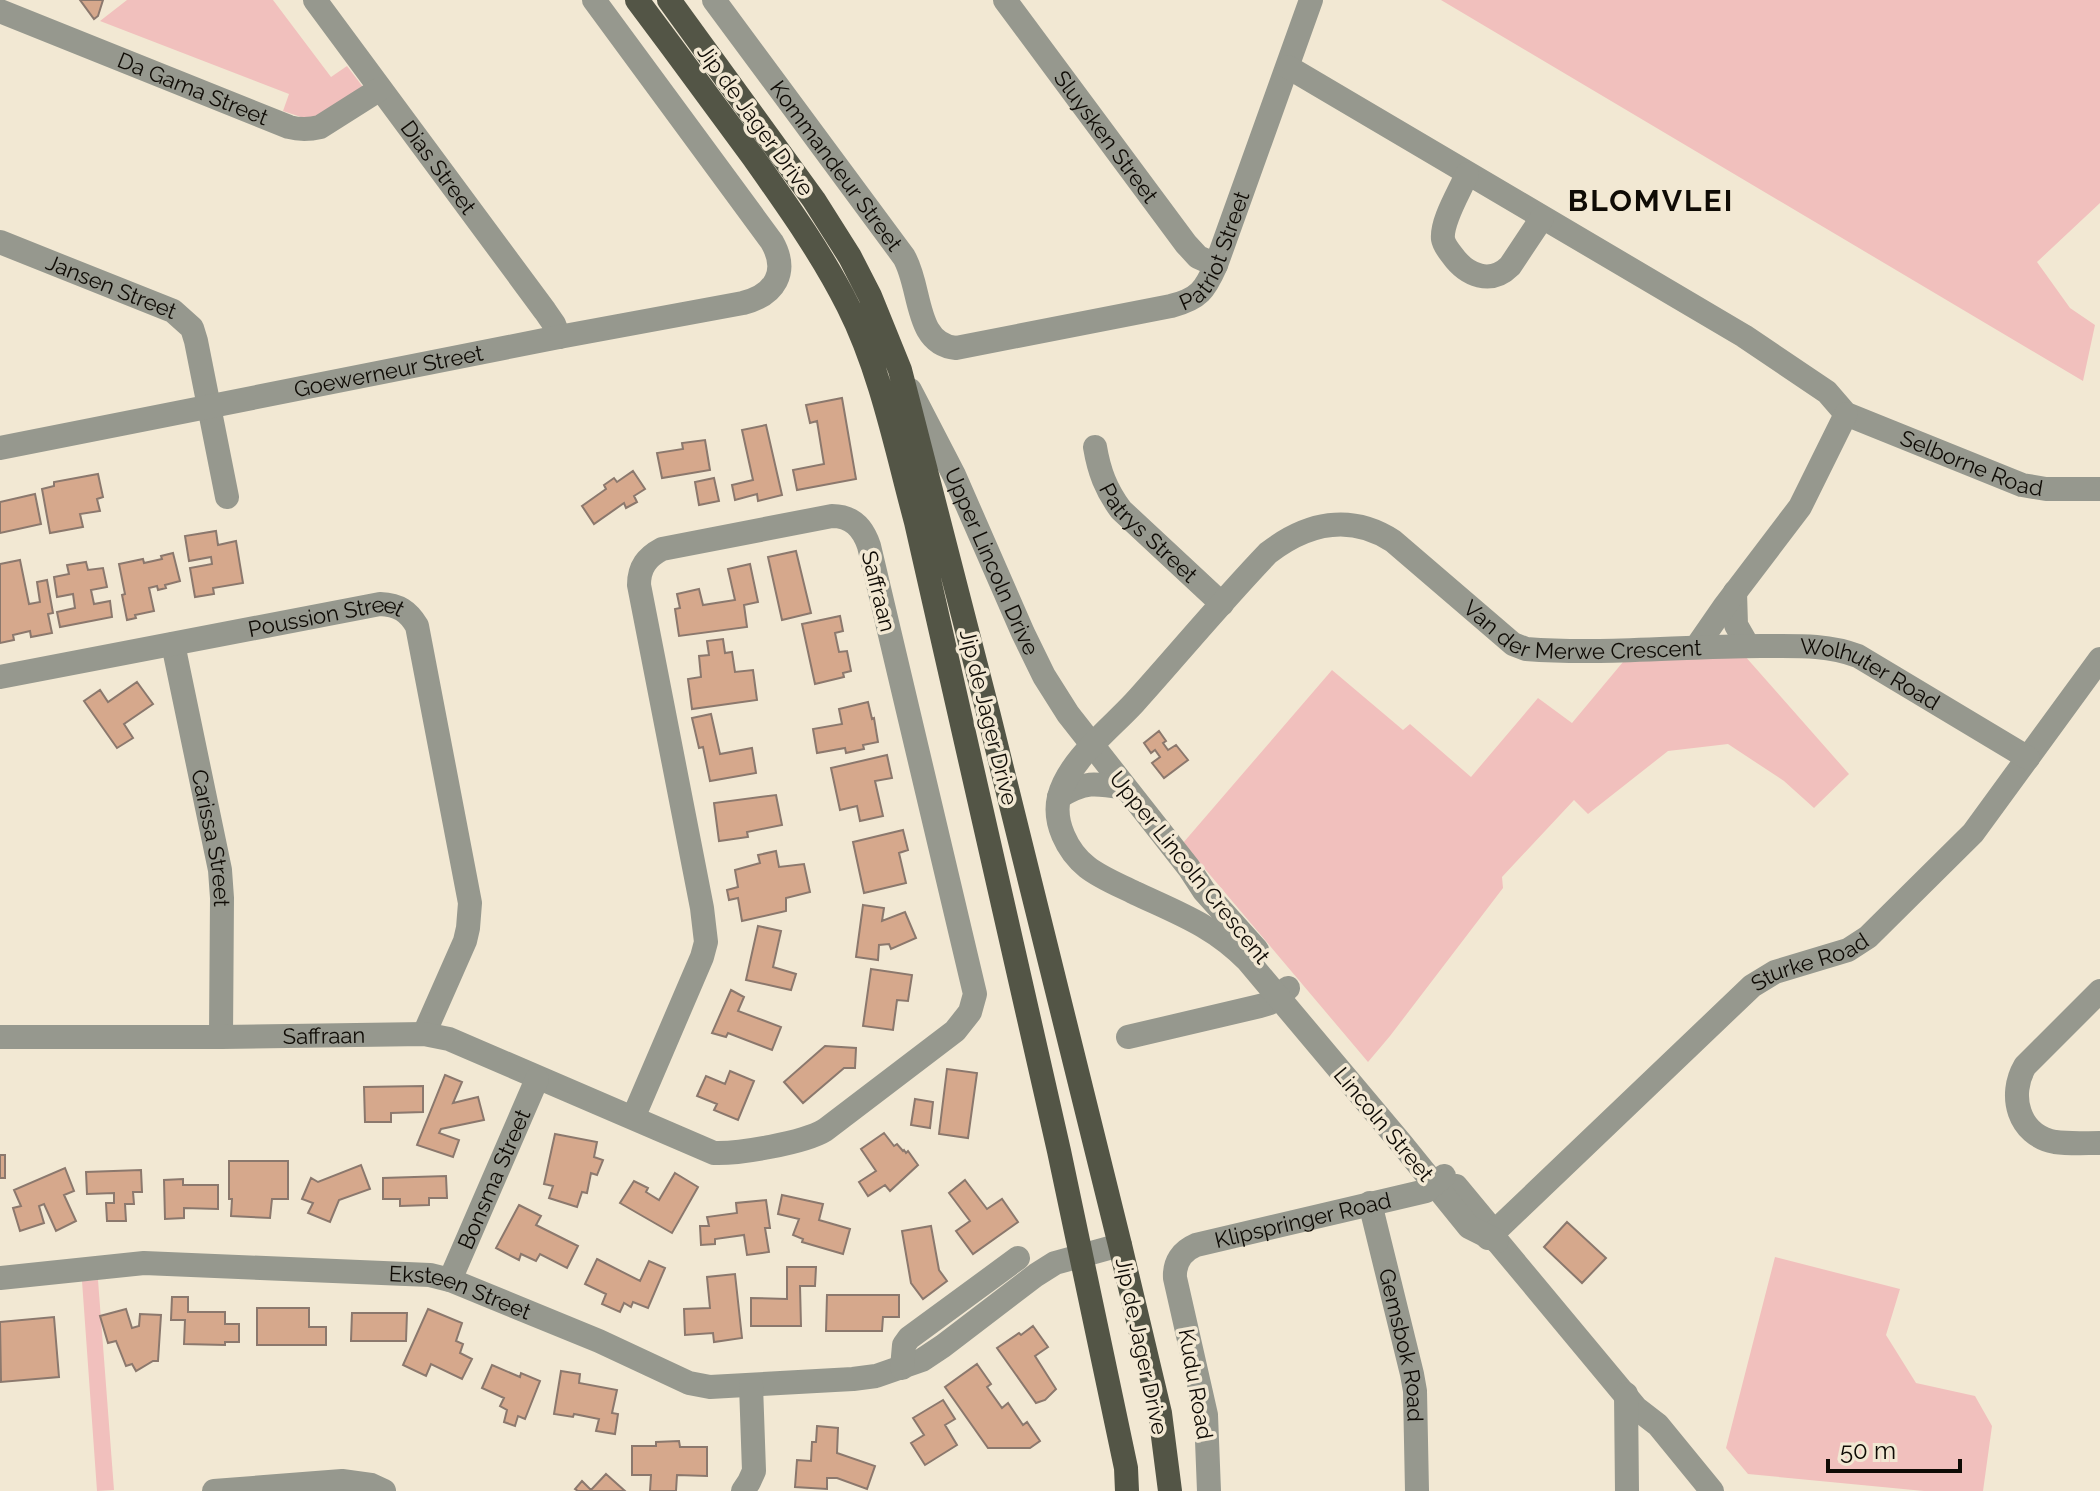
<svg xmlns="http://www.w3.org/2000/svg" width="2100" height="1491" viewBox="0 0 2100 1491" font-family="Raleway,sans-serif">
  <rect width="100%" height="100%" fill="#f2e8d3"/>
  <path fill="#f1c0bd" d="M127 0H273L331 77 347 66 363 87 321 116 304 118 283 111 289 94 100 21Z
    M1441 0H2100V203L2037 262 2070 308 2095 325 2083 381Z
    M1744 655 1849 774 1814 808 1784 781 1728 744 1668 751 1588 814 1574 800 1502 877 1503 888 1390 1036 1368 1062 1183 843 1332 670 1403 730 1410 724 1471 777 1538 698 1572 723 1628 656Z
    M1775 1257 1900 1289 1886 1335 1916 1383 1975 1396 1992 1426 1983 1491H1924L1748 1474 1726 1448Z
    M98 1280 114 1490 97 1491 82 1281Z"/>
  <path fill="#d6a88c" stroke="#8b786d" stroke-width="2" d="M80 0H103L98 16 94 19Z
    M842 398 856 479 797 490 793 470 824 464 817 421 810 423 806 405Z
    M766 425 782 495 758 501 757 494 735 500 732 485 753 480 742 430Z
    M705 440 710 470 662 478 657 453 683 449 682 443Z
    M633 471 645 489 634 496 637 502 626 508 624 503 594 524 582 506 606 489 604 485 614 478 617 482Z
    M98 474 103 497 97 499 100 511 80 514 83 527 50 533 42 489 54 486V482Z
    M714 478 719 501 699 505 695 482Z
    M35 494 41 524 0 533V502Z
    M216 531 218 545 236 541 243 583 213 588 214 594 195 597 190 568 212 564 211 557 189 561 185 536Z
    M796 551 811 613 782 620 768 557Z
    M173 553 180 581 165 585 166 588 158 590 157 586 149 588 154 611 135 615 136 618 127 620 122 595 125 594 119 564 143 559 144 563 162 559 161 556Z
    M20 560 29 604 40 602 37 582 47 580 53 613 48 614 52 633 31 637 30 631 13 635 14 640 0 643V564Z
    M86 562 88 570 103 568 107 587 91 590 94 604 110 601 112 617 60 627 57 612 75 608 73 594 57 597 54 577 69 574 67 565Z
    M750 564 758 602 744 605 747 627 679 636 675 609 680 608 677 594 699 589 703 605 735 600 728 569Z
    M840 616 843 631 835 633 839 652 847 651 851 671 843 673 844 677 815 684 802 624Z
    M723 639 725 653 732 652 735 672 753 670 757 700 692 709 688 679 701 677 699 656 709 655 707 641Z
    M137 682 153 704 124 724 133 738 117 748 84 701 100 690 108 702Z
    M868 702 872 719 874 718 878 742 863 745 864 749 846 753 845 748 817 753 813 729 842 724 839 709Z
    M711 714 720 754 752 748 756 773 710 781 703 747 699 748 692 718Z
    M1159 731 1166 741 1163 743 1168 750 1176 745 1188 760 1164 778 1152 763 1160 757 1155 750 1151 753 1144 743Z
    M887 755 892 778 875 781 883 816 860 821 857 806 840 810 831 768Z
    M776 795 782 825 747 832 748 837 719 841 714 803Z
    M903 830 908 850 899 853 906 883 864 893 853 842Z
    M776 851 779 867 804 864 810 892 786 898V911L742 921 738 898 729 900 727 890 738 887 735 870 760 863 758 855Z
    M863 905 884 908 882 921 905 912 916 938 891 949 889 944 879 945 878 960 856 957Z
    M758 926 781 931 773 967 796 974 791 990 746 980Z
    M871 969 912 975 908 1001 897 1000 893 1030 863 1026Z
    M731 990 744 997 738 1011 781 1027 772 1050 728 1033 726 1037 712 1033Z
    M825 1046 856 1048 855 1068H844L803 1103 784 1082Z
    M947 1069 977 1073 968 1138 939 1134Z
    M730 1071 754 1081 738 1120 714 1110 717 1104 697 1096 706 1076 725 1084Z
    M445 1075 462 1082 453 1103 478 1097 484 1120 441 1129 439 1133 459 1140 453 1157 417 1145Z
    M423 1086V1112L391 1113V1122H365L364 1087Z
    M915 1099 933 1102 930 1128 911 1125Z
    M884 1133 894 1146 897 1144 903 1151 904 1150 906 1153 908 1151 918 1165 890 1191 885 1185 868 1196 859 1182 876 1171 861 1149Z
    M555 1134 597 1142 594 1157 603 1160 597 1175 591 1173 587 1193 582 1192 577 1207 549 1198 553 1186 544 1184Z
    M0 1155H5V1178H0Z
    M229 1161H288V1199H272L270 1218 231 1216 232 1199H229Z
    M361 1165 370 1189 339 1200 330 1222 308 1213 313 1203 302 1199 311 1178 318 1182Z
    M65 1168 74 1191 64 1195 76 1221 56 1231 44 1204 39 1206 44 1223 20 1231 13 1208 21 1206 14 1190Z
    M141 1170 142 1192H133L134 1204H125L126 1221H107L106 1203H114V1193L87 1194 86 1172Z
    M675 1173 698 1187 672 1233 620 1203 634 1181 648 1188 646 1192 659 1200Z
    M446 1176 447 1198H429V1205L400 1206V1199H383V1178Z
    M183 1179V1185H218V1209L184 1208V1218L165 1219 164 1180Z
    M965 1180 987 1209 1002 1199 1018 1222 973 1254 956 1231 970 1221 949 1193Z
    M782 1195 823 1204 819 1220 850 1229 843 1254 802 1242 803 1239 793 1235 799 1219 778 1214Z
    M766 1200 770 1228H765L769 1252 747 1255 744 1235 715 1239V1244L701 1245 700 1226H709L707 1217 737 1213 736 1203Z
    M519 1205 541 1216 536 1225 578 1246 567 1268 540 1254 536 1261 521 1254 519 1260 496 1248Z
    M1567 1222 1606 1258 1582 1283 1544 1247Z
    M931 1226 939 1270 947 1281 923 1299 911 1283 902 1231Z
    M597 1259 640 1281 649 1261 665 1268 648 1308 633 1302 631 1307 624 1303 620 1312 602 1304 606 1294 585 1284Z
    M787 1267H816L815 1286H800L801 1326H751V1298L787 1299Z
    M735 1274 742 1338 714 1342 713 1333 685 1335 684 1309 710 1308 707 1277Z
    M827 1295H899V1317H883L882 1331H826Z
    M172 1297H188V1312H225V1324H239V1342H225V1345L184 1344 185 1320H171Z
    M257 1308H309V1327H326V1345H257Z
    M126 1309 132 1328 139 1326 140 1314 161 1315 158 1361H153L136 1371 132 1364 126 1366 116 1341 108 1343 100 1316Z
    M428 1309 462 1323 456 1341 463 1344 460 1353 472 1359 462 1379 431 1364 426 1376 403 1365Z
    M352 1313H407L406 1341H351Z
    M54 1317 59 1377 1 1382 0 1322Z
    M1033 1326 1048 1347 1035 1356 1056 1389 1045 1400 1036 1403 997 1348 1019 1333 1021 1335Z
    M977 1364 991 1384 987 1387 1002 1408 1008 1403 1023 1425 1027 1422 1040 1441 1030 1448H988L945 1387Z
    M492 1365 520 1377 521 1373 540 1381 525 1419 518 1416 515 1426 504 1422 507 1410 500 1406 504 1398 482 1388Z
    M561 1371 580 1374 579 1383 617 1390 612 1413 618 1414 615 1434 596 1431 599 1419 574 1414 573 1417 554 1414Z
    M943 1400 955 1419 945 1425 957 1445 925 1465 911 1443 924 1435 913 1418Z
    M817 1426 838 1428 837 1453 875 1466 867 1489 837 1478H827V1489L795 1487 797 1460 811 1461 812 1442H816Z
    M679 1441 680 1447H707V1476L677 1475 676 1491H650L651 1475H632V1446H656V1442Z
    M606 1474 625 1491H578L575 1489 582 1481 591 1490Z"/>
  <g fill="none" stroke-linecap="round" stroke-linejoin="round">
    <g stroke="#96988e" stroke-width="24">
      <path id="s1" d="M315 0 545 311 554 324 559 337"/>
      <path id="s2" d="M714 0 904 257C922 288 914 344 956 348L1171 306C1199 299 1205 290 1216 265L1311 0"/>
      <path id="s3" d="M1005 0 1186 244 1198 257 1216 265"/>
      <path id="s4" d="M0 11 289 127C300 130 308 130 320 127L380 89"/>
      <path id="s5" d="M1288 67 1744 336 1827 392 1846 414 2022 485 2046 489H2100"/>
      <path d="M1467 174C1460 191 1441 221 1443 239 1444 245 1448 250 1452 255 1467 276 1491 285 1510 266L1542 218"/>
      <path id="s6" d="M0 242 173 311 192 328 196 341 227 497"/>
      <path id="s7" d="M910 390 954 475 1023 633 1044 676 1068 714 1189 868 1204 891 1257 950"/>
      <path id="s8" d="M1095 447C1099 471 1106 490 1121 510L1222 604"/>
      <path id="s9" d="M0 448 559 337 743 303C775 295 789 272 772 242L594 0"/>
      <path d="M1735 592 1736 625 1748 646"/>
      <path id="s10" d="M173 644 220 870 222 898 221 1037"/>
      <path d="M1697 646 1724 607 1800 507 1846 414"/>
      <path id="s11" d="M0 677 380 604C399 605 408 611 417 626L470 903 468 928 465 941 424 1034"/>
      <path d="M1059 797C1085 781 1095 783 1125 788"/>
      <path d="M2100 991 2025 1066C2008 1095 2018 1135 2055 1142 2069 1144 2085 1143 2100 1143"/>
      <path id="s12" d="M0 1037H221L424 1034 449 1039 714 1153C738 1154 804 1143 825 1130L955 1031 970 1012 975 994 869 546C863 528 852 516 832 516L662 549C647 557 639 567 639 585L702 908 706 942 702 957 633 1118"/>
      <path d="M1128 1037 1260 1006 1270 1003 1288 988"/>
      <path d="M1456 1186 1495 1233 1497 1241 1636 1408 1658 1425 1712 1491"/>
      <path id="s13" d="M1370 1203 1412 1374 1415 1391 1417 1491"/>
      <path id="s14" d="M1488 1238 1752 986 1775 972 1848 950 1868 937 1973 833 2100 659"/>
      <path id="s15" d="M1497 1241 1469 1227 1401 1143 1248 961C1214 926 1178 913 1135 893 1119 885 1101 878 1087 867 1067 851 1053 822 1059 797 1068 761 1110 729 1134 703 1179 653 1222 601 1268 553 1307 523 1350 513 1393 541L1513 644 1526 649C1605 655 1682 646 1761 646 1794 646 1827 644 1858 656L2028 758"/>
      <path id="s16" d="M0 1278 144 1263 430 1275 450 1280 599 1341 689 1383 710 1387 853 1379 876 1376 922 1360 943 1346 1036 1275 1055 1263 1120 1245"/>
      <path id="s17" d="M450 1280 537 1079"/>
      <path d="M902 1368 904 1345 909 1338 1018 1258"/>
      <path d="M1626 1394 1627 1491"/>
      <path d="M214 1491 342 1481 371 1485 384 1491"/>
      <path d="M743 1491 749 1482 754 1471 751 1385"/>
      <path id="s18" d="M1209 1491 1206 1415 1175 1278C1174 1262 1182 1251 1196 1245L1426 1191 1444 1176"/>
    </g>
    <path stroke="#535546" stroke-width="24" d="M637 0C676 52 714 104 753 157 787 205 822 254 848 306 881 371 897 452 916 522L1059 1151 1126 1468 1127 1491
      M669 0 814 200 850 257 870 296 900 370 989 716 1120 1245 1160 1413 1170 1491"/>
  </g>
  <g text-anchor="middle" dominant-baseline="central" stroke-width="7" stroke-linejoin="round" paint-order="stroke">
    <g font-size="22" fill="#0f0b05" stroke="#f2e8d3">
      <text stroke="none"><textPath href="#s4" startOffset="208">Da Gama Street</textPath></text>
      <text transform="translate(756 120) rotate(54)">Jip de Jager Drive</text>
      <text stroke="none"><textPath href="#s3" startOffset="170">Sluysken Street</textPath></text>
      <text stroke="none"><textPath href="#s2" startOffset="206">Kommandeur Street</textPath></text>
      <text stroke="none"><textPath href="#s1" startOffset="208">Dias Street</textPath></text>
      <text stroke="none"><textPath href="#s2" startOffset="726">Patriot Street</textPath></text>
      <text stroke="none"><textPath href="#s6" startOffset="120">Jansen Street</textPath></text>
      <text stroke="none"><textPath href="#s9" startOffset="396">Goewerneur Street</textPath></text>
      <text stroke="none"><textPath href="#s5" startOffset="794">Selborne Road</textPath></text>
      <text stroke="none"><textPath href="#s8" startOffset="104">Patrys Street</textPath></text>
      <text stroke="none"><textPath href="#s7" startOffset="190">Upper Lincoln Drive</textPath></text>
      <text transform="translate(879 591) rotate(76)">Saffraan</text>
      <text stroke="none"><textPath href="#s15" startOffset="1324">Van der Merwe Crescent</textPath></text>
      <text stroke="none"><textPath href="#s11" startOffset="332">Poussion Street</textPath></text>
      <text stroke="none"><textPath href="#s15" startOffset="1624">Wolhuter Road</textPath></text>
      <text transform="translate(989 717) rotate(76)">Jip de Jager Drive</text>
      <text stroke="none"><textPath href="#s10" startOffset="198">Carissa Street</textPath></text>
      <text transform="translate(1190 867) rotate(51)">Upper Lincoln Crescent</text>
      <text stroke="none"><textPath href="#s14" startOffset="428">Sturke Road</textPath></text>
      <text stroke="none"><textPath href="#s12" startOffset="324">Saffraan</textPath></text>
      <text transform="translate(1384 1124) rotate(50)">Lincoln Street</text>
      <text stroke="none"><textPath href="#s17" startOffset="110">Bonsma Street</textPath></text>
      <text stroke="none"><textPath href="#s18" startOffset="368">Klipspringer Road</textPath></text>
      <text stroke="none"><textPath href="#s16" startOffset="464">Eksteen Street</textPath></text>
      <text transform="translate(1142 1346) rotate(78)">Jip de Jager Drive</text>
      <text stroke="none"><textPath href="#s13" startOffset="146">Gemsbok Road</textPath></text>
      <text transform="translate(1196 1384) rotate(80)">Kudu Road</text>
    </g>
    <g font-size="30" font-weight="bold" letter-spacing="2" fill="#0f0b05" stroke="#f2e8d3">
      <text x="1651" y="200">BLOMVLEI</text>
    </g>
  </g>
  <path d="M1828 1459v12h132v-12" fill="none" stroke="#0f0b05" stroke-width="4"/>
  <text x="1840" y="1459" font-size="24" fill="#0f0b05" stroke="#f2e8d3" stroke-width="6" paint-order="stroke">50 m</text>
</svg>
